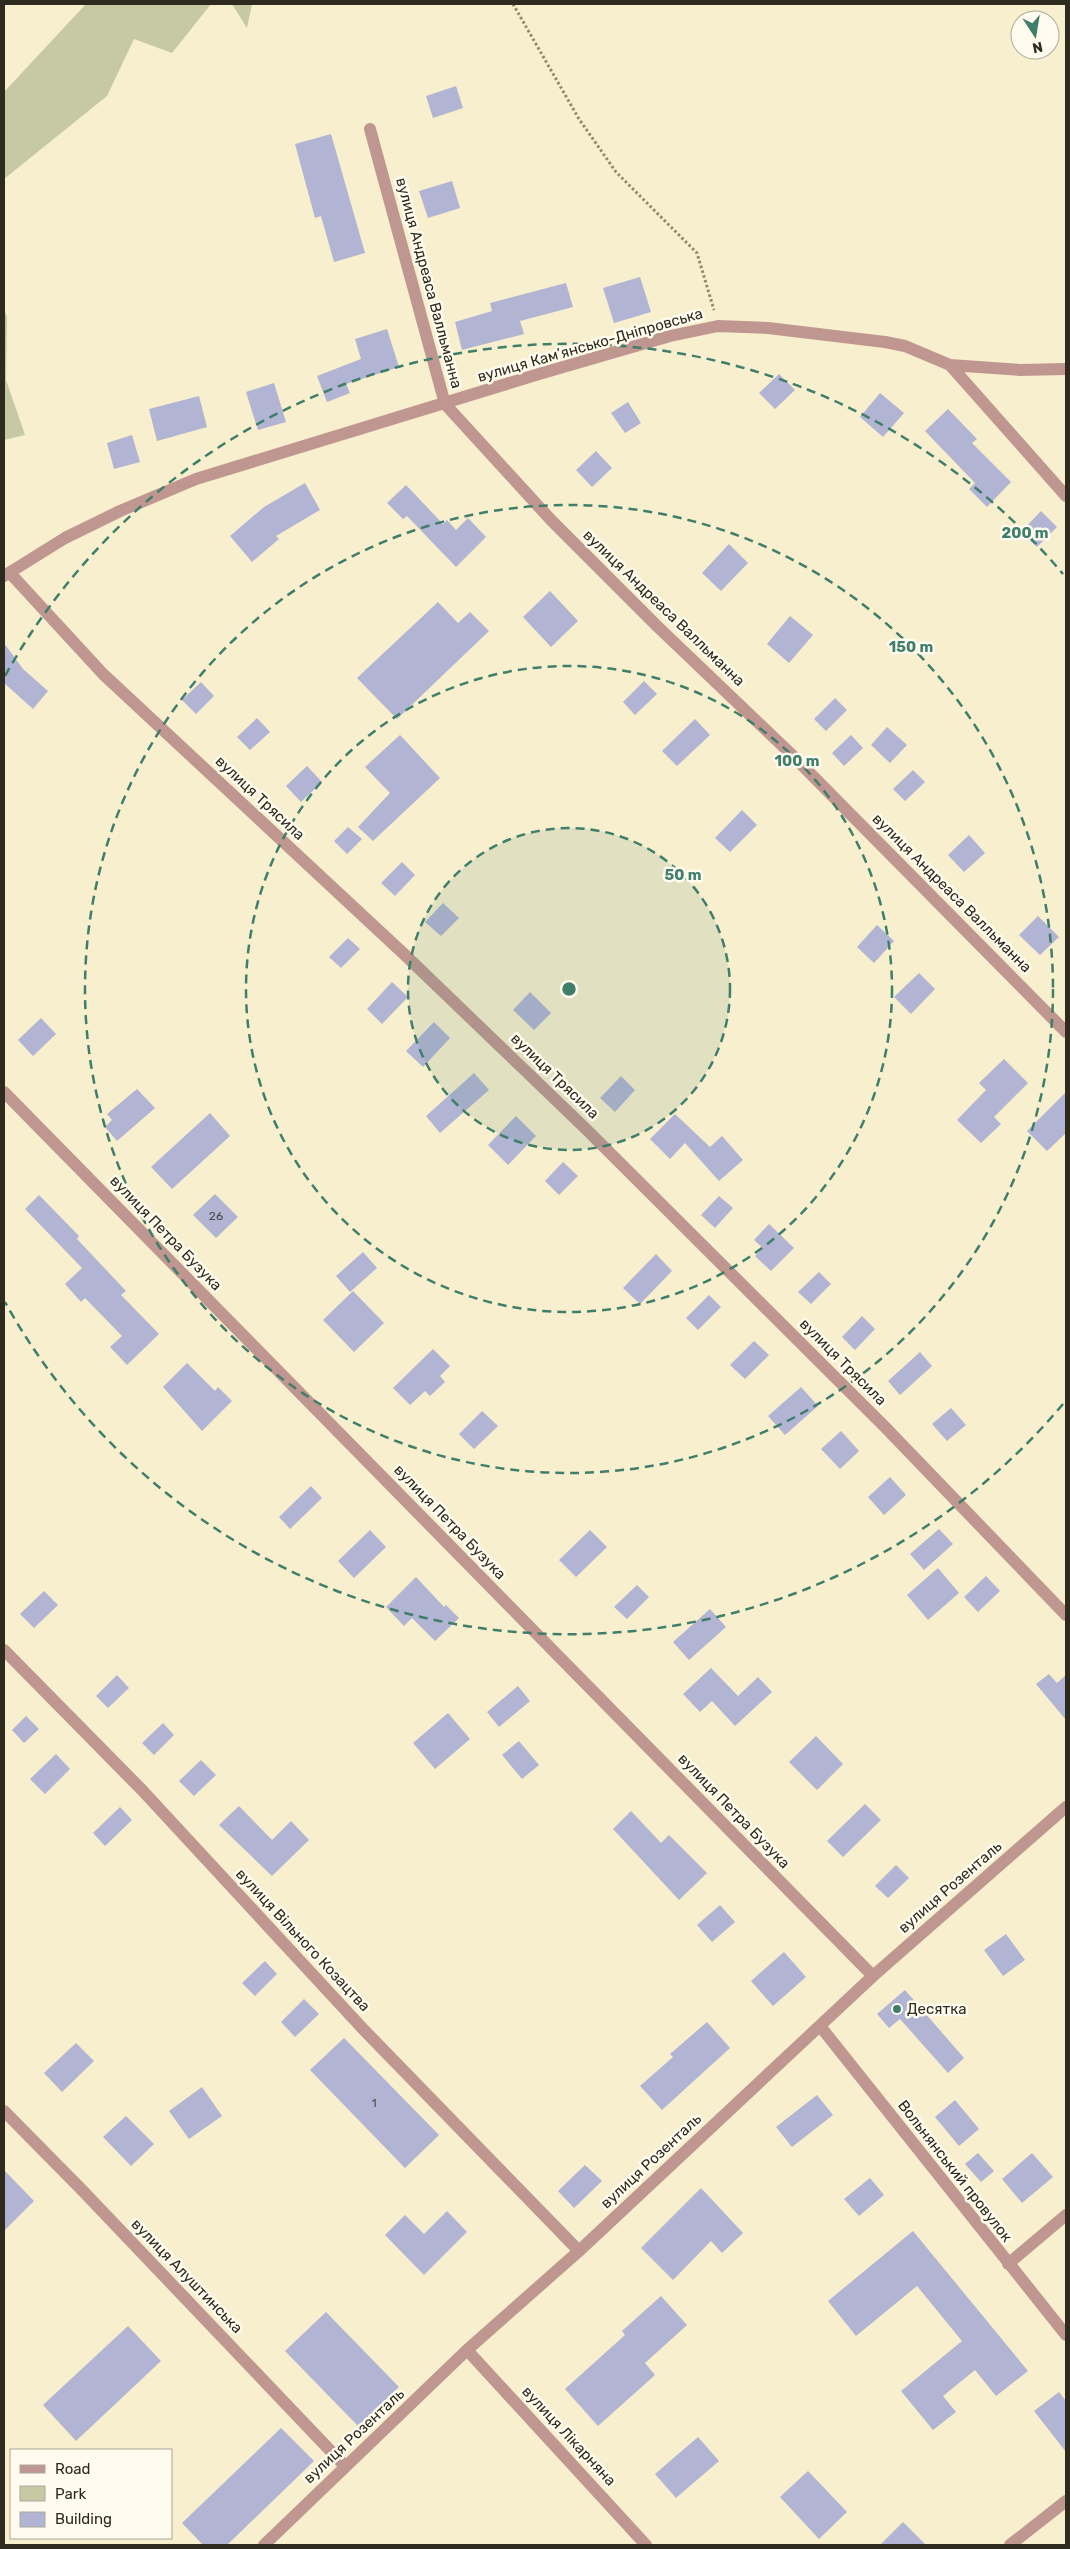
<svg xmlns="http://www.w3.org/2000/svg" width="1070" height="2549" viewBox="0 0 1070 2549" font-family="Rubik,sans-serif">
  <rect width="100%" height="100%" fill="#f7efcd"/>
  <path fill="#c6c9a3" d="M86 4H211L172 53 134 39 107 96 4 179V92Z
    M232 4H252L247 28Z
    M4 309 7 317 6 380 25 435 4 440Z"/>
  <path fill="#b1b4d3" d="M456 86 463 108 433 118 426 96Z
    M331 134 365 253 334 262 321 216 315 218 295 144Z
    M452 181 460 208 428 218 419 191Z
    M640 277 651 312 614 323 603 288Z
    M566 283 573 307 520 321 524 334 462 350 455 322 492 311 490 303Z
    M387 329 399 367 346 384 350 393 327 402 317 376 361 359 355 339Z
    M779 374 795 390 775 409 759 393Z
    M274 383 286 422 258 430 246 392Z
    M880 393 904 413 883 437 860 417Z
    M199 396 207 427 157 441 149 409Z
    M628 402 641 423 625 433 611 413Z
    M948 409 977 439 972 443 1011 482 987 507 969 489 975 483 925 431Z
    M132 435 140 462 114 469 107 443Z
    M596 451 612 468 592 487 576 470Z
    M305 483 320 510 276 536 279 539 252 562 230 536 264 507Z
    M406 485 443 524 447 520 456 530 468 518 486 537 456 567 407 516 403 519 387 503Z
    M1041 511 1057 527 1037 547 1021 532Z
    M729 544 748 563 721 591 702 573Z
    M550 591 578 621 551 647 523 617Z
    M438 602 458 623 470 612 489 631 397 719 357 678Z
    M790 616 813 635 789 663 767 644Z
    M4 643 23 669 48 691 33 709 4 683Z
    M644 681 657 694 635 715 623 702Z
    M201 682 214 696 196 714 182 700Z
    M835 698 847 710 826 731 814 719Z
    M257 718 270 732 250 750 237 737Z
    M695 719 710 735 677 766 662 751Z
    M887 727 907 745 890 763 871 745Z
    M400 735 440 778 373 841 358 827 390 793 365 767Z
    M851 735 863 748 844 766 832 753Z
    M307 766 322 782 301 802 286 786Z
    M913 770 925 782 905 801 893 789Z
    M742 810 757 825 730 852 715 838Z
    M348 827 362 839 347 854 334 841Z
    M969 835 985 853 964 872 948 855Z
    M402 862 415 875 395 896 381 883Z
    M443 903 459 918 441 936 425 922Z
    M1038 916 1059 937 1040 955 1019 935Z
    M877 925 894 941 874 963 857 947Z
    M348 938 360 949 341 968 329 957Z
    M919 973 935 989 911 1014 894 997Z
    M392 982 408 997 382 1024 367 1009Z
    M530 992 551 1013 534 1030 513 1010Z
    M41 1018 56 1034 33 1056 18 1040Z
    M434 1022 450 1038 423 1067 406 1051Z
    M1004 1059 1028 1083 994 1117 1001 1124 981 1143 957 1120 986 1090 979 1083Z
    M474 1073 489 1090 440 1133 426 1116Z
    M621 1076 635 1090 615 1112 600 1098Z
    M137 1089 155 1108 117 1141 105 1127 112 1120 107 1114Z
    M1066 1092V1133L1047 1151 1027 1131Z
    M210 1113 230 1136 172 1189 151 1167Z
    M675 1114 710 1147 722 1136 743 1160 719 1181 685 1143 670 1159 650 1139Z
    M516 1116 536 1136 508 1165 488 1145Z
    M563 1162 578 1176 559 1195 545 1181Z
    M215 1194 238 1217 216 1238 193 1215Z
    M39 1195 79 1236 77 1239 126 1291 121 1295 159 1334 127 1365 110 1347 122 1336 85 1298 81 1302 65 1284 82 1268 25 1209Z
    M719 1196 733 1208 715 1228 701 1215Z
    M769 1224 794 1248 771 1271 755 1256 763 1248 754 1240Z
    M363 1252 377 1268 350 1292 336 1276Z
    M656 1254 672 1271 640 1304 623 1288Z
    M819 1272 831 1284 811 1304 798 1292Z
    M353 1291 384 1323 354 1352 323 1320Z
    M709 1295 721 1307 698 1330 686 1318Z
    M862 1316 875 1329 855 1350 842 1337Z
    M754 1341 769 1355 745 1379 730 1365Z
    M433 1349 450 1366 440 1376 445 1382 430 1396 425 1391 410 1405 393 1388Z
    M920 1352 932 1366 900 1395 888 1381Z
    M187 1363 215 1391 218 1387 232 1401 202 1431 163 1387Z
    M801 1387 818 1406 785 1435 768 1416Z
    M951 1408 966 1425 947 1441 932 1424Z
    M482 1411 498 1426 474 1449 459 1434Z
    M841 1431 859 1451 840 1469 821 1449Z
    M890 1477 906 1495 884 1515 868 1497Z
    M311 1486 322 1498 290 1529 279 1517Z
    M939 1529 953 1544 924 1570 910 1554Z
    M370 1530 386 1547 354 1578 338 1561Z
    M590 1530 607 1547 576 1577 559 1560Z
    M938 1568 959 1593 928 1620 907 1595Z
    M986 1576 1000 1591 978 1612 964 1597Z
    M416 1577 444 1607 446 1605 459 1618 435 1641 412 1618 404 1626 386 1607Z
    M637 1585 649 1597 627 1619 614 1607Z
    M44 1591 58 1605 34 1628 20 1614Z
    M710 1609 726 1627 689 1660 673 1642Z
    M711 1668 738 1696 758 1677 772 1692 735 1726 712 1701 700 1712 683 1694Z
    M1049 1674 1057 1683 1066 1675V1720L1036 1684Z
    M117 1675 129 1688 108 1708 96 1696Z
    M518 1686 530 1701 499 1727 487 1712Z
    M448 1713 470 1739 435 1769 413 1743Z
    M26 1716 39 1729 24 1743 12 1730Z
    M163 1723 174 1735 154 1755 142 1743Z
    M816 1736 843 1764 817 1790 789 1762Z
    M519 1741 539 1765 522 1779 502 1755Z
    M56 1754 70 1769 45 1794 30 1779Z
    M201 1760 216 1775 194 1796 179 1781Z
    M865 1804 881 1820 843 1857 827 1841Z
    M239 1806 272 1840 291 1821 309 1840 272 1876 219 1825Z
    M120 1807 132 1820 105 1846 93 1833Z
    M631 1811 661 1843 669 1835 707 1873 679 1900 613 1829Z
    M896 1865 909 1878 888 1898 875 1886Z
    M720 1905 735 1922 712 1942 697 1925Z
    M1006 1934 1025 1960 1003 1976 984 1950Z
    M784 1952 806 1977 773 2006 751 1981Z
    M265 1961 277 1974 255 1996 242 1983Z
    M905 1990 964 2058 948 2073 900 2019 889 2028 877 2014Z
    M304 1999 319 2014 295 2037 281 2022Z
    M707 2022 730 2048 662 2110 640 2086 673 2057 670 2054Z
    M344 2038 439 2135 405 2168 310 2070Z
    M76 2043 94 2061 62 2092 44 2073Z
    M202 2087 222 2116 189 2139 169 2111Z
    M817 2095 833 2115 792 2147 776 2127Z
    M955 2100 979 2129 959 2146 935 2117Z
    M126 2116 154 2144 131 2166 103 2137Z
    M978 2153 994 2171 981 2182 965 2164Z
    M1032 2153 1053 2177 1022 2203 1002 2179Z
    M585 2165 602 2181 574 2208 558 2191Z
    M4 2170 34 2201 4 2231Z
    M870 2178 884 2195 859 2216 844 2199Z
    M701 2188 743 2233 722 2253 711 2241 673 2280 641 2248Z
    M447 2211 467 2232 424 2275 385 2235 405 2215 424 2234Z
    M913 2231 1028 2371 996 2396 975 2370 943 2396 956 2412 933 2430 901 2391 962 2341 917 2286 856 2336 828 2301Z
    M661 2296 687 2325 645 2363 655 2375 598 2426 565 2389 625 2335 622 2331Z
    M326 2312 399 2387 358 2426 285 2351Z
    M128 2326 161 2361 76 2441 43 2405Z
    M1059 2392 1066 2401V2452L1034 2411Z
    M281 2428 314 2461 227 2545H203L182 2523Z
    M698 2437 719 2461 676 2498 655 2474Z
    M808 2471 847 2512 819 2539 780 2497Z
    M903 2522 926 2545H880Z"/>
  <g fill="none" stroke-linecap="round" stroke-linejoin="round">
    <path stroke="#8e8972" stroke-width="3" stroke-dasharray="2.5 2.5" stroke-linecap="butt" d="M513 4 579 119 616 172 697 253 714 310"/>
    <path stroke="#c09790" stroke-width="12" d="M1010 2545 1066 2501"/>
    <path stroke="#c09790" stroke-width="12" d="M370 129 445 404 551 520 658 627 790 753 1066 1032
      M950 365 1066 496
      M10 573 103 674 405 955 587 1130 885 1427 1066 1615
      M4 576 65 538 120 511 196 479 539 374 670 336 718 326 768 328 885 342 905 346 950 365 1020 370 1066 369
      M4 1092 873 1976
      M4 1650 142 1790 364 2030 579 2251
      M820 2026 1066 2335
      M4 2111 82 2190 345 2466
      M1008 2264 1066 2215
      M467 2350 646 2545
      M264 2545 467 2350 579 2251 873 1976 1066 1807"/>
  </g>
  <circle cx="569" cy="989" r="161" fill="#3f7e6b" fill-opacity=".12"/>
  <g fill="none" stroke="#3f7e6b" stroke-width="2.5" stroke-dasharray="9 6">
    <circle cx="569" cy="989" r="161"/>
    <circle cx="569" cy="989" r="323"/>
    <circle cx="569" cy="989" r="484"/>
    <path d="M1063 1404A645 645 0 0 1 5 1302M5 676A645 645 0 0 1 1063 574"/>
  </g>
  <circle fill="#3f7e6b" stroke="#fffcef" stroke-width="2" cx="897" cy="2009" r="5"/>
  <g text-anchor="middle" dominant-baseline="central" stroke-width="5" stroke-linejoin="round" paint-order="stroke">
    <g font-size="12" fill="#4f4d4b">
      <text x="216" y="1216">26</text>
      <text x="374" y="2103">1</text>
    </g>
    <g font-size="15" fill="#2e2b1e" stroke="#fffcef">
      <text transform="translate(429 283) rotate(75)">вулиця Андреаса Валльманна</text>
      <text transform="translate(590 345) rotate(-16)">вулиця Кам’янсько-Дніпровська</text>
      <text transform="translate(664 608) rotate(44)">вулиця Андреаса Валльманна</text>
      <text transform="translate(260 798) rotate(43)">вулиця Трясила</text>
      <text transform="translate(952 893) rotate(45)">вулиця Андреаса Валльманна</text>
      <text transform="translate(555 1076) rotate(44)">вулиця Трясила</text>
      <text transform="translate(166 1233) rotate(46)">вулиця Петра Бузука</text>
      <text transform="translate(843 1362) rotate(45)">вулиця Трясила</text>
      <text transform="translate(450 1522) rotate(46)">вулиця Петра Бузука</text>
      <text transform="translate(734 1811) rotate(46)">вулиця Петра Бузука</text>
      <text transform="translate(950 1887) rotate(-41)">вулиця Розенталь</text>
      <text transform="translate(303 1940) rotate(47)">вулиця Вільного Козацтва</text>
      <text transform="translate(651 2161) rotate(-43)">вулиця Розенталь</text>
      <text transform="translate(955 2171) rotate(52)">Вольнянський провулок</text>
      <text transform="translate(187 2276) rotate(46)">вулиця Алуштинська</text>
      <text transform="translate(354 2436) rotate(-43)">вулиця Розенталь</text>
      <text transform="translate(569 2436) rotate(47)">вулиця Лікарняна</text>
    </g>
    <g font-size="15" fill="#2e2b1e" stroke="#fffcef" text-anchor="start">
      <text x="907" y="2009">Десятка</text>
    </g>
  </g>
  <circle cx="569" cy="989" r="8" fill="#3f7e6b" stroke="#fffcef" stroke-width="2.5"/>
  <g font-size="15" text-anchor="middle" font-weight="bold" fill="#3f7e6b" stroke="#fffcef" stroke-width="5" stroke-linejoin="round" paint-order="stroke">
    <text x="1025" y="538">200 m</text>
    <text x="911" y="652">150 m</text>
    <text x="797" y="766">100 m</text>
    <text x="683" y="880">50 m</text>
  </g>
  <rect width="1070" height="2549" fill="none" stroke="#2e2b1e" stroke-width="10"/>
  <rect x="10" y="2449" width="162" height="90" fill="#fffcef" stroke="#aba89b"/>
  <rect x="20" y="2465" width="25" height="8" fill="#c09790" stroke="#aba89b"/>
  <text x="55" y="2474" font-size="15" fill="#2e2b1e">Road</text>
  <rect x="20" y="2486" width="25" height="15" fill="#c6c9a3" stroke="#aba89b"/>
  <text x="55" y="2499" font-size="15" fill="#2e2b1e">Park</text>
  <rect x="20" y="2512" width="25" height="15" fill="#b1b4d3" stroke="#aba89b"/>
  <text x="55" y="2524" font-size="15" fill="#2e2b1e">Building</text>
  <g transform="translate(1035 35) rotate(168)"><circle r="24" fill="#fffcef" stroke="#aba89b"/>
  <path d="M0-4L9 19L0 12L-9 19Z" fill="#3f7e6b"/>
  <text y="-8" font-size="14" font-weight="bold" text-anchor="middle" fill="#2e2b1e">N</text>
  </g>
</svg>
